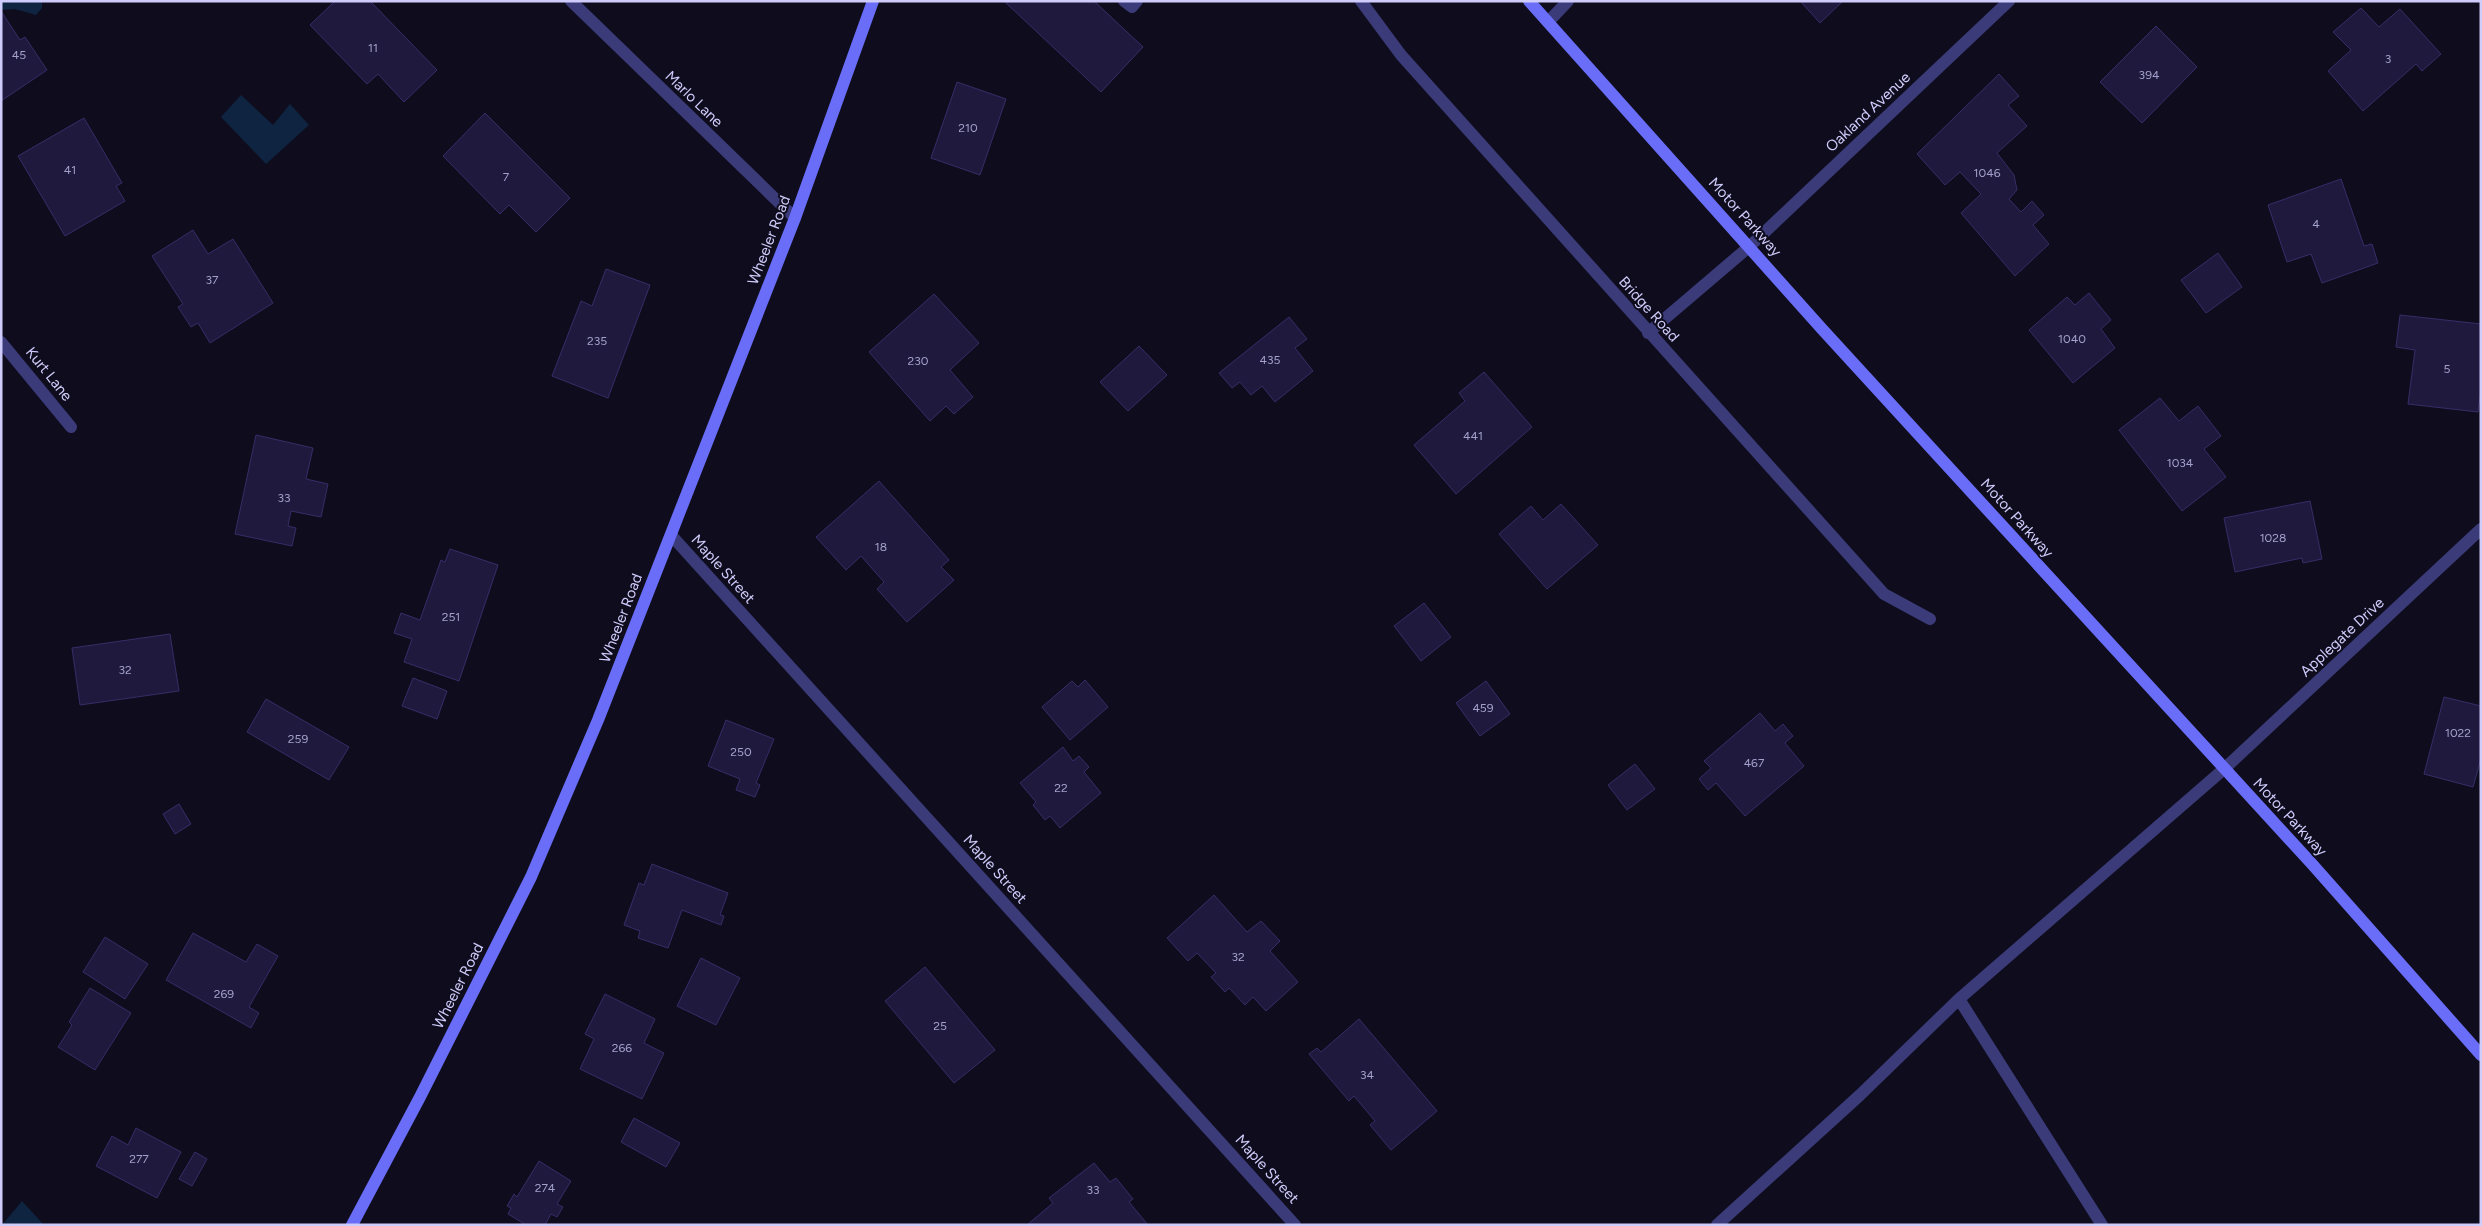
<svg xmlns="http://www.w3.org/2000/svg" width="2482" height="1226" viewBox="0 0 2482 1226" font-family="Figtree,sans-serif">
  <rect width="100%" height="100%" fill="#0f0d1d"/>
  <path fill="#0e2440" d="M1 1H42V8L36 15 15 9 1 10Z
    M241 95 273 125 290 104 309 125 266 164 221 117Z
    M22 1201 44 1225H2Z"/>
  <path fill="#1f1a3d" stroke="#362d68" d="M335 1H370L437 70 404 102 378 74 367 84 310 25Z
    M1007 1H1094L1143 47 1101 92 1006 3Z
    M1800 1H1843L1820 23Z
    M2361 8 2379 27 2400 9 2441 54 2422 71 2416 64 2363 111 2328 71 2351 50 2333 32Z
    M1 11 20 40 25 37 47 70 1 101Z
    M2156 26 2197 67 2142 123 2100 82Z
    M1999 74 2019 96 2008 105 2027 126 1997 153 2014 175 2017 190 2009 199 2021 212 2032 201 2044 215 2033 225 2049 244 2015 276 1961 213 1981 194 1960 172 1945 185 1917 154Z
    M957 82 1006 99 980 175 931 158Z
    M485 113 570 198 536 232 509 205 500 214 443 156Z
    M84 118 122 183 116 186 125 201 65 236 18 156Z
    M2341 179 2364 246 2372 244 2378 263 2322 283 2311 254 2287 262 2268 205Z
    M193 230 208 254 233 239 273 303 210 343 198 323 191 327 178 307 183 304 152 256Z
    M2218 253 2242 287 2206 313 2181 280Z
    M606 269 650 285 608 398 552 376 581 301 592 306Z
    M2089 293 2111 320 2101 329 2115 348 2073 383 2029 330 2067 297 2075 305Z
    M934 294 979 343 950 370 973 397 954 414 946 406 930 421 869 352Z
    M2400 315 2481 324V388L2478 412 2408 404 2415 350 2396 347Z
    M1289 317 1307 339 1295 348 1313 371 1275 402 1262 386 1251 395 1240 382 1232 388 1219 373Z
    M1139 346 1167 375 1128 411 1100 382Z
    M1484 372 1532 427 1456 494 1414 445 1465 401 1459 393Z
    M2160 398 2179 421 2198 406 2221 436 2204 449 2226 477 2182 511 2119 430Z
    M256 435 313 448 306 479 328 484 321 517 291 511 288 526 296 528 292 546 235 534Z
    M879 481 949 560 941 567 954 580 907 622 877 589 884 582 861 556 846 570 816 537Z
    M2310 501 2322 559 2303 563 2302 558 2235 572 2224 518Z
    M1561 504 1598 545 1547 589 1499 534 1531 506 1543 520Z
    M450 549 498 565 459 681 404 662 412 639 394 633 401 613 420 620 441 560 445 562Z
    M1424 603 1451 637 1421 661 1394 626Z
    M170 634 179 691 80 705 72 648Z
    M413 678 447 691 437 719 402 706Z
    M1085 680 1108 707 1070 740 1042 707 1072 681 1078 687Z
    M1486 681 1510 714 1480 736 1456 703Z
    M2444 697 2481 706V759L2473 787 2424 774Z
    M266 699 349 747 329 780 247 732Z
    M1760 713 1775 731 1783 724 1793 736 1785 743 1804 766 1745 816 1716 783 1708 790 1699 779 1711 768 1704 761Z
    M726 720 774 739 756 783 760 785 755 797 736 790 740 779 708 766Z
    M1063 747 1073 761 1079 756 1089 767 1084 772 1101 793 1060 828 1050 816 1045 820 1033 805 1036 802 1020 783Z
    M1635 764 1655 789 1627 810 1608 785Z
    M179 804 191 824 175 834 163 814Z
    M652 864 728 893 720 915 724 916 721 925 682 910 668 948 638 938 640 931 624 925 639 883 644 885Z
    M1214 895 1247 932 1261 921 1280 941 1270 951 1298 982 1266 1011 1253 997 1245 1005 1229 988 1225 992 1211 977 1216 973 1197 953 1188 961 1167 938Z
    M193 933 246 962 257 944 278 956 249 1007 259 1013 251 1028 166 980Z
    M105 937 148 964 125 999 83 972Z
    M701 958 740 978 716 1025 677 1006Z
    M925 967 995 1050 954 1083 885 1001Z
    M90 988 131 1013 95 1070 58 1047 72 1025 69 1022Z
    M605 994 655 1019 644 1043 664 1053 642 1099 580 1069 594 1039 585 1034Z
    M1359 1019 1437 1111 1391 1150 1370 1125 1375 1121 1354 1096 1349 1101 1309 1054 1317 1048 1321 1052Z
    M634 1118 680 1143 666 1167 621 1142Z
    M136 1128 181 1152 157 1198 96 1166 112 1136 128 1145Z
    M195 1152 207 1159 192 1186 179 1179Z
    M539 1161 571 1181 557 1204 563 1207 557 1217 551 1214 545 1225H526L508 1214 511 1208 507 1206 514 1194 517 1197Z
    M1094 1163 1110 1182 1116 1178 1133 1199 1129 1202 1148 1225H1027L1053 1203 1049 1198Z"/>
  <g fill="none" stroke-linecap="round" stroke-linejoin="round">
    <path stroke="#3b3b7a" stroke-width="12" d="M1124 1 1132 7 1137 1
      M1548 22 1568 1
      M1959 999 2102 1225
      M1717 1225 1860 1095 1959 999 2224 769"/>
    <path stroke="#3b3b7a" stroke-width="12" d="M571 1 795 218
      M1361 1 1401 55 1884 594 1930 619
      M1648 333 1750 246 2009 1
      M1 342 71 427
      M671 535 1295 1225
      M2224 769 2481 529"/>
    <path stroke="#696df7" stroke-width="12" d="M1529 1 1822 329 2312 864 2481 1055
      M352 1225 420 1097 531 877 598 720 795 218 873 1"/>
  </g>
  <g text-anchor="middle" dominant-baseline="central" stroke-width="4" stroke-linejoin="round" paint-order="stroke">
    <g font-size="12" fill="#a3a0cc">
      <text x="373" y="48">11</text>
      <text x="19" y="55">45</text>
      <text x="2388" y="59">3</text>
      <text x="2149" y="75">394</text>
      <text x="968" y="128">210</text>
      <text x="70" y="170">41</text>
      <text x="1987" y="173">1046</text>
      <text x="506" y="177">7</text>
      <text x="2316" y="224">4</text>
      <text x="212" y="280">37</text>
      <text x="2072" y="339">1040</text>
      <text x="597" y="341">235</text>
      <text x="1270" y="360">435</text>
      <text x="918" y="361">230</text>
      <text x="2447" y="369">5</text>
      <text x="1473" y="436">441</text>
      <text x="2180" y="463">1034</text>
      <text x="284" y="498">33</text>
      <text x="2273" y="538">1028</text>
      <text x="881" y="547">18</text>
      <text x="451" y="617">251</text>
      <text x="125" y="670">32</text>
      <text x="1483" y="708">459</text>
      <text x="2458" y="733">1022</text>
      <text x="298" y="739">259</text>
      <text x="741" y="752">250</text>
      <text x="1754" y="763">467</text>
      <text x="1061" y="788">22</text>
      <text x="1238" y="957">32</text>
      <text x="224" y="994">269</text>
      <text x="940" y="1026">25</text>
      <text x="622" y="1048">266</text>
      <text x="1367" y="1075">34</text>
      <text x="139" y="1159">277</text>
      <text x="545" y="1188">274</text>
      <text x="1093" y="1190">33</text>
    </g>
    <g font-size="15" fill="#cfccfc" stroke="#0f0d1d">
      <text transform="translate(694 99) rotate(44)">Marlo Lane</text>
      <text transform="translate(1868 112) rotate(-43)">Oakland Avenue</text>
      <text transform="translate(1745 217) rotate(48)">Motor Parkway</text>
      <text transform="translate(769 240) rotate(-69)">Wheeler Road</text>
      <text transform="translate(1649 309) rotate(48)">Bridge Road</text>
      <text transform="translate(49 374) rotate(51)">Kurt Lane</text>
      <text transform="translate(2017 518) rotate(48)">Motor Parkway</text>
      <text transform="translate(723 569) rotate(48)">Maple Street</text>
      <text transform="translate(621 618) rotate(-69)">Wheeler Road</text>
      <text transform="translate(2342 637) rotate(-43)">Applegate Drive</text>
      <text transform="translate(2290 817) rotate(47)">Motor Parkway</text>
      <text transform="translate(995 869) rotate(48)">Maple Street</text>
      <text transform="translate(458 986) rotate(-63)">Wheeler Road</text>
      <text transform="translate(1267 1169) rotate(48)">Maple Street</text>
    </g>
  </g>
  <rect width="2482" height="1226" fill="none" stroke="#cfccfc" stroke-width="5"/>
</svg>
